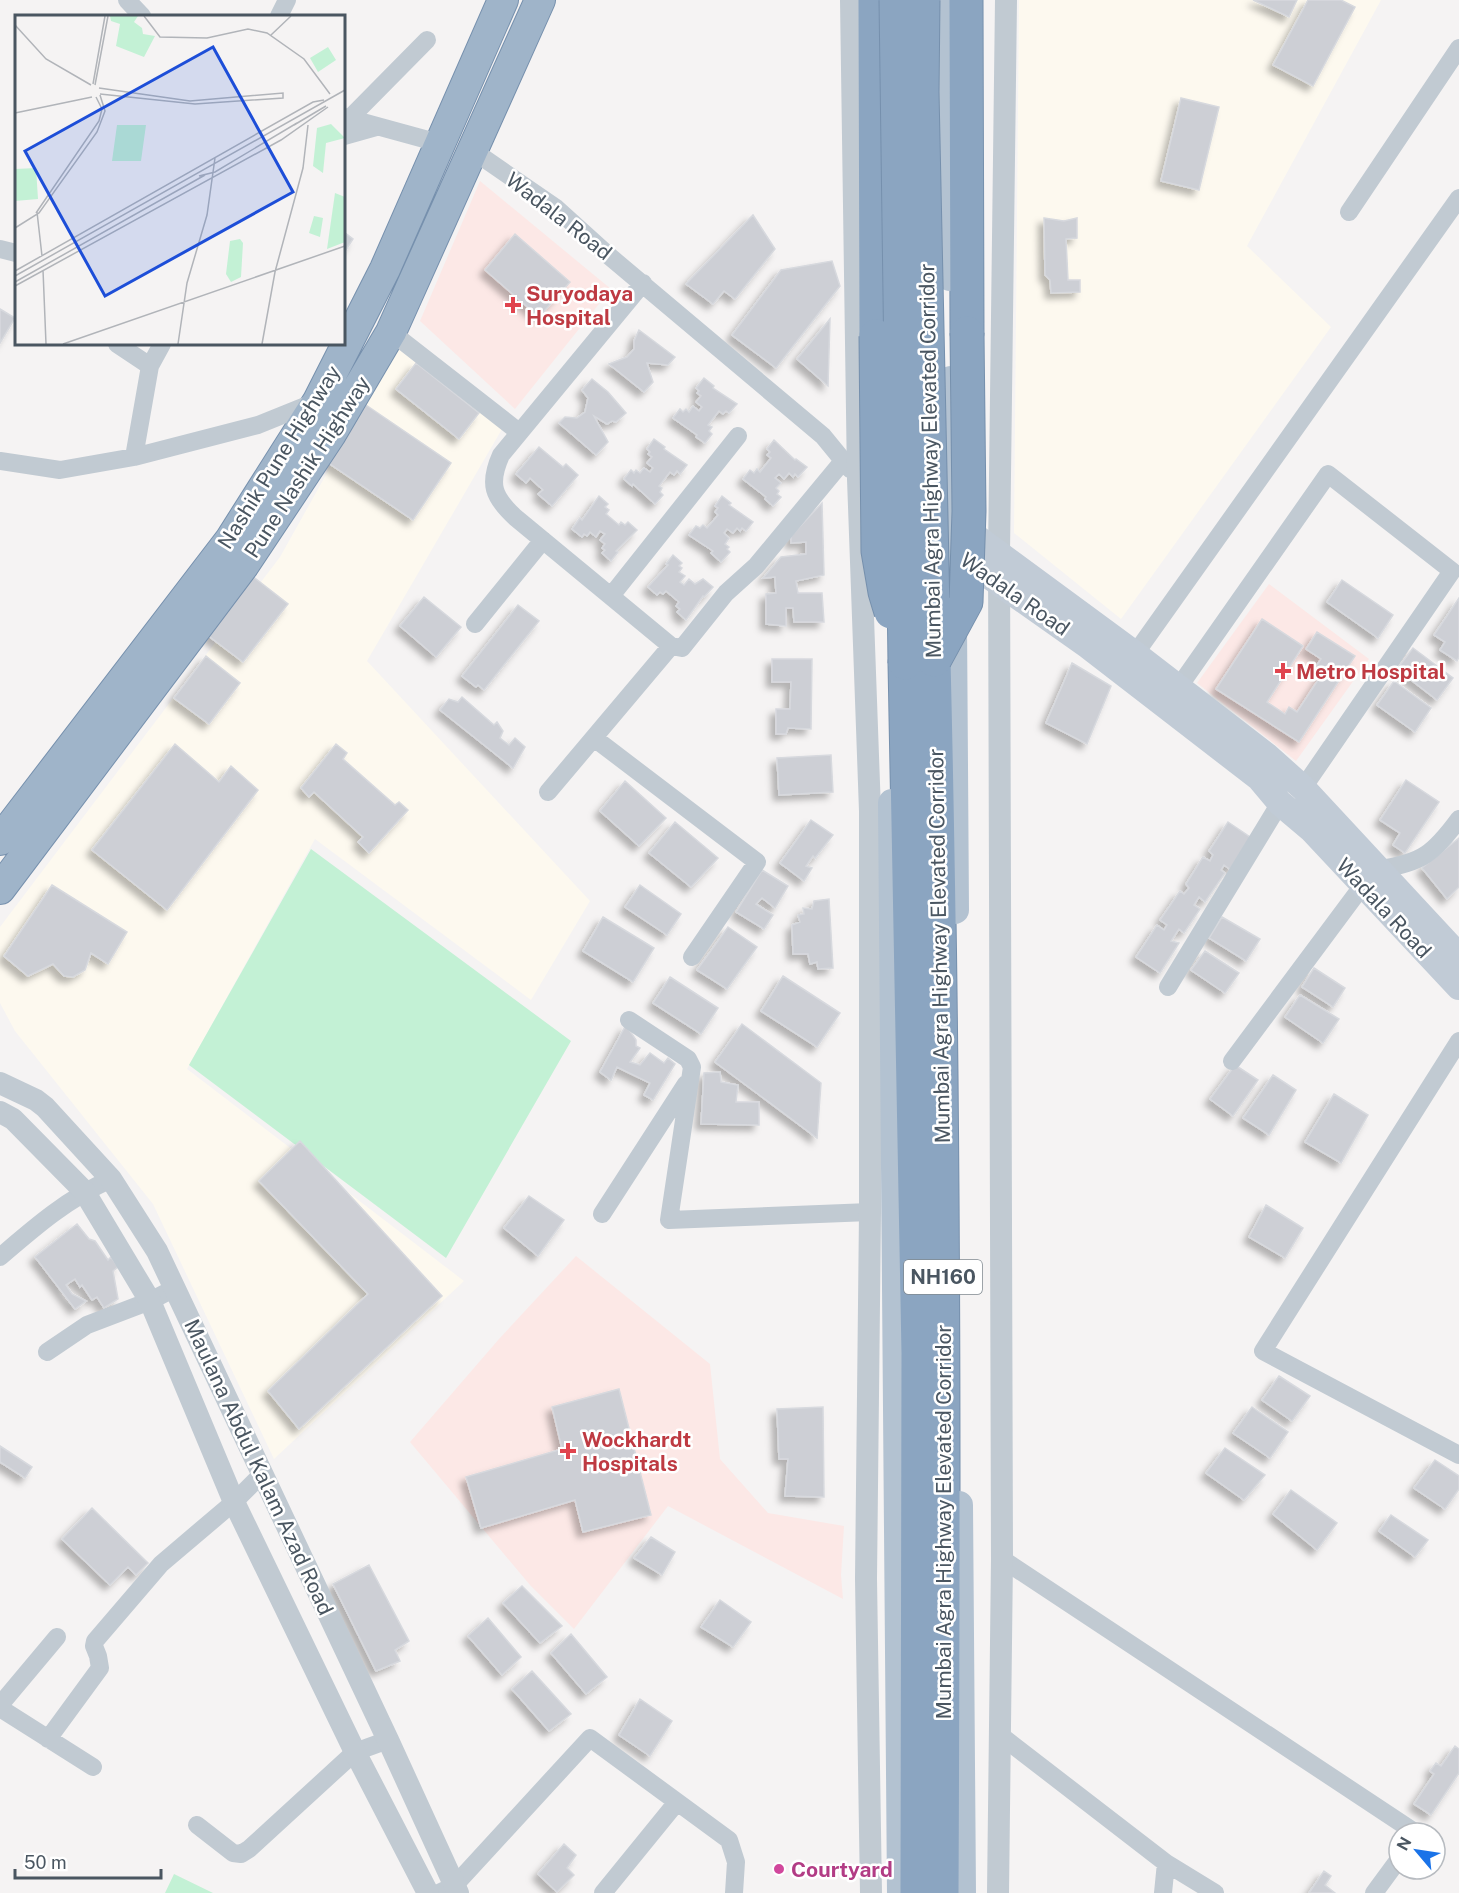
<svg xmlns="http://www.w3.org/2000/svg" width="1459" height="1893" viewBox="0 0 1459 1893" font-family="'Public Sans',sans-serif">
  <defs>
    <filter id="shadow"><feDropShadow dx="-5.5" dy="5.5" stdDeviation="3" flood-color="#0004"/></filter>
  </defs>
  <rect width="100%" height="100%" fill="#f5f3f3"/>
  <path fill="#fdf9ef" d="M1019 0H1381L1247 246 1331 327 1121 619 1014 533Z
    M397 348 502 429 367 661 590 901 531 1000 315 839 187 1069 464 1281 274 1459 153 1204 15 1031 0 1003V927L280 557Z"/>
  <path fill="#fce8e6" d="M480 181 611 289 515 409 420 321Z
    M1269 584 1369 659 1296 761 1197 683Z
    M576 1256 710 1364 720 1459 768 1513 844 1526 841 1575 843 1599 668 1506 574 1629 530 1585 410 1442 499 1339Z"/>
  <path fill="#c3f1d5" d="M311 849 571 1041 446 1258 189 1065Z
    M174 1874 213 1893H165Z"/>
  <path fill="#cdcfd5" stroke="#d7d9de" stroke-width="1.5" filter="url(#shadow)" d="M1253 0H1297L1289 17Z
    M1308 0H1341L1355 7 1313 86 1273 65Z
    M1181 98 1219 107 1199 190 1161 181Z
    M753 215 775 249 735 299 724 291 713 304 686 284Z
    M1044 218 1064 221 1077 218V238L1066 239 1068 280H1080V292L1051 293 1050 280 1045 275Z
    M344 232 353 239 344 253Z
    M515 234 570 282 539 317 485 270Z
    M832 261 840 286 776 368 732 335 781 270Z
    M0 309 15 318 0 343Z
    M830 319 828 386 797 359Z
    M639 330 675 357 668 365 647 363 653 382 644 392 609 364 627 357 634 349V341Z
    M416 363 479 413 459 439 396 389Z
    M704 378 714 386 713 388 737 404 729 413 726 411 723 414 719 411 708 425 712 427 709 431 712 434 705 443 696 437 697 435 673 418 680 409 683 412 686 409 689 412 693 406 699 411 702 407 696 402 701 396 697 393 699 391 696 388Z
    M592 379 608 392 626 413 616 422 612 421 607 424 594 416 608 442 596 455 559 423 565 417 577 418 585 412 588 398 582 390Z
    M366 405 451 463 413 520 327 462Z
    M654 439 665 447 664 449 687 465 680 474 677 471 674 475 670 472 659 486 662 488 660 492 663 495 655 504 633 484 632 486 624 479 631 470 634 473 636 470 640 473 644 468 650 472 653 468 647 463 652 457 648 454 650 452 647 449Z
    M774 440 795 460 796 459 807 467 798 477 795 474 793 477 789 473 784 479 779 474 775 478 781 483 776 488 779 491 777 494 781 497 773 506 765 499 766 497 743 479 750 470 754 473 757 469 760 472 771 458 767 455 770 452 767 449Z
    M539 447 563 467 566 464 578 475 552 506 538 494 543 490 530 478 526 483 516 474Z
    M599 496 608 504 605 507 609 510 606 514 619 525 621 522 625 525 628 522 637 530 616 551 618 552 611 561 602 553 605 550 602 548 605 544 600 540 605 534 600 531 596 537 590 532 587 536 584 534 582 537 572 529 580 518 582 520Z
    M722 496 731 503 729 505 753 522 746 531 742 528 740 531 737 528 733 533 727 529 724 533 729 538 725 544 729 547 727 549 730 552 721 562 711 553 713 551 689 535 696 526 700 528 703 525 707 528 718 515 715 512 718 508 715 506Z
    M822 503 824 575 796 581 798 593H822L824 622H794L793 608H786V626L766 624V594L776 593 775 577 763 578 781 557 806 554V542L791 543V536Z
    M673 555 682 563 679 566 682 568 679 572 685 576 680 582 684 585 689 579 695 584 703 579 713 587 704 597 703 596 686 620 677 612 680 609 676 606 679 602 666 591 663 594 660 592 657 595 648 587 668 565 666 564Z
    M251 575 288 604 243 662 206 634Z
    M1342 580 1393 615 1378 638 1327 602Z
    M424 597 461 627 436 657 400 626Z
    M1459 598V657L1457 661 1440 650 1445 642 1434 635Z
    M518 605 539 621 484 690 478 685 476 687 462 676Z
    M1262 619 1303 646 1267 702 1285 714 1289 707 1297 712 1324 671 1316 666 1321 659 1306 649 1317 632 1355 656 1299 742 1216 689Z
    M1413 648 1453 678 1437 700 1397 669Z
    M206 656 240 683 209 724 174 698Z
    M772 659H812L811 729 788 728 786 734H776V709H790L791 682H772Z
    M1072 663 1111 686 1087 744 1046 723Z
    M1394 681 1431 708 1415 732 1377 705Z
    M462 697 494 725 497 722 503 731 500 738 509 745 515 738 525 747 513 768 440 710 449 699 458 702Z
    M175 744 219 782 231 766 258 790 167 910 92 850Z
    M336 744 347 753 343 759 395 805 399 802 408 810 369 853 358 842 363 837 314 792 309 797 301 788Z
    M831 755 833 792 779 795 777 758Z
    M1406 780 1439 802 1405 853 1393 845 1400 833 1380 820Z
    M625 781 666 818 639 846 600 811Z
    M811 820 833 835 815 858 813 856 806 866 812 868 804 881 780 863Z
    M675 822 718 858 691 887 649 853Z
    M1228 822 1253 839 1231 870 1224 865 1221 870 1225 873 1205 902 1199 897 1194 905 1200 909 1184 933 1179 929 1171 941 1179 943 1160 973 1136 957 1157 925 1164 930 1167 925 1160 920 1180 891 1184 894 1189 888 1186 884 1203 857 1210 861 1213 855 1209 851Z
    M1459 838V887L1447 899 1422 868Z
    M762 870 788 886 775 908 762 898 756 904 773 915 764 929 736 912Z
    M52 885 127 932 108 964 91 953 85 970 73 977 64 976 53 964 28 976 4 956Z
    M640 885 681 914 667 935 625 907Z
    M829 899 833 968 818 969 817 962 810 964 808 954H793L792 925 800 922 798 915 804 914 803 908 812 909 814 901Z
    M603 917 654 948 633 982 583 951Z
    M1222 917 1260 939 1246 961 1209 938Z
    M728 927 757 947 727 989 697 970Z
    M1205 951 1239 973 1225 993 1191 970Z
    M1314 968 1345 988 1333 1007 1302 987Z
    M783 976 840 1013 817 1047 761 1011Z
    M670 977 718 1008 701 1034 653 1003Z
    M1300 995 1339 1019 1323 1043 1285 1017Z
    M742 1024 821 1083 817 1138 715 1062Z
    M626 1025 636 1040V1046L640 1048 630 1062 640 1065 650 1053 664 1063 668 1058 675 1064 653 1100 644 1095 650 1083 617 1067 611 1080 600 1072Z
    M1235 1065 1258 1080 1233 1116 1210 1099Z
    M720 1072 721 1082 738 1085 736 1102H759V1125L701 1124 704 1073Z
    M1273 1075 1296 1090 1269 1135 1243 1118Z
    M1334 1094 1368 1115 1341 1163 1305 1142Z
    M300 1141 442 1296 299 1429 268 1391 368 1294 259 1181Z
    M529 1196 564 1220 538 1256 504 1228Z
    M1266 1205 1303 1228 1285 1258 1249 1237Z
    M77 1224 89 1239 95 1241 108 1260 111 1257 118 1267 113 1271 118 1299 104 1308 97 1297 92 1300 82 1285 80 1287 75 1279 66 1285 72 1294 86 1301 75 1309 35 1257Z
    M1279 1376 1310 1396 1292 1421 1262 1400Z
    M619 1389 651 1515 583 1532 575 1500 481 1528 466 1477 562 1449 552 1407Z
    M823 1407 824 1497 785 1496 788 1459H779L777 1409Z
    M1252 1407 1288 1432 1270 1458 1233 1433Z
    M0 1446 32 1467 25 1478 0 1462Z
    M1225 1448 1265 1475 1244 1500 1206 1473Z
    M1435 1460 1459 1476V1489L1445 1509 1414 1488Z
    M1291 1490 1337 1523 1317 1550 1273 1514Z
    M92 1508 148 1563 136 1575 128 1567 110 1585 62 1539Z
    M1391 1515 1428 1540 1415 1557 1379 1531Z
    M651 1537 675 1552 662 1575 634 1558Z
    M369 1565 409 1641 395 1650 400 1661 376 1671 333 1584Z
    M522 1586 562 1626 540 1643 503 1603Z
    M720 1600 751 1622 733 1647 701 1627Z
    M488 1618 521 1657 502 1675 468 1636Z
    M571 1634 607 1677 586 1694 551 1653Z
    M532 1671 571 1714 549 1731 512 1689Z
    M640 1699 672 1721 650 1756 619 1735Z
    M1455 1746 1459 1749V1773L1431 1815 1414 1804 1434 1774 1430 1771 1436 1763 1441 1766Z
    M564 1844 576 1855 567 1868 574 1875 557 1892 538 1874Z
    M1324 1871 1331 1876 1325 1885 1335 1893H1309Z"/>
  <g fill="none" stroke-linecap="round" stroke-linejoin="round">
    <defs>
      <path id="trunk" d="M0 840 230 540 318 401 385 269 503 0
        M0 889 244 565 331 434 391 332 540 0"/>
      <path id="motorway" d="M875 0 876 336
        M966 0 967 333
        M934 660C944 1071 944 1482 942 1893
        M905 663 918 1353 917 1893"/>
    </defs>
    <use href="#trunk" stroke="#7690ad" stroke-width="32"/>
    <use href="#motorway" stroke="#7690ad" stroke-width="35"/>
    <path stroke="#c1cad2" stroke-width="18" d="M127 0 142 16
      M279 16 287 0
      M344 117 439 143
      M349 119 427 40
      M344 136 376 127
      M472 150 556 208 608 255 823 436 850 469
      M1349 212 1459 48
      M0 249 16 253
      M643 283 501 455C488 484 493 497 516 518L671 646 682 648 726 593 756 566 843 461
      M391 332 519 432
      M117 344 150 366
      M134 457 150 366 162 344
      M0 461 60 470 134 457 258 425 315 402
      M611 596 738 436
      M475 624 543 540
      M1135 654 1459 198
      M1178 688 1328 474 1452 571 1303 788
      M594 738 757 862 692 957
      M548 792 671 646
      M1380 869C1422 863 1434 853 1459 819
      M1168 987 1280 803
      M629 1020 688 1059 692 1067 669 1220 870 1212
      M1459 1041 1263 1351 1459 1455
      M1232 1061 1363 885
      M602 1214 686 1084
      M0 1257C36 1226 67 1199 111 1179
      M47 1352 87 1325 150 1301 175 1288
      M1002 1559 1416 1833
      M0 1705 57 1637
      M0 1708 93 1767
      M1000 1735 1166 1863 1215 1893
      M48 1739 100 1668 98 1656 94 1646 95 1641 161 1564 234 1502 262 1474
      M197 1825 233 1853 241 1854 249 1849 355 1752 388 1740
      M439 1893 454 1886 590 1738 729 1840 736 1862 734 1893
      M603 1893 677 1802
      M1163 1893 1166 1863
      M1374 1893 1399 1859"/>
    <path stroke="#c1cad2" stroke-width="22" d="M851 0 858 479 870 811V1212L866 1579 871 1893
      M0 1083 36 1100 45 1107 111 1179 157 1251 388 1740 458 1893
      M0 1112 13 1119 84 1191 150 1301 234 1502 355 1752 428 1893
      M998 1893 1002 1559 999 554 1006 0"/>
    <path stroke="#c1cbd6" stroke-width="26" d="M957 523 1135 654 1266 755 1303 788 1459 956
      M955 552 1088 646 1259 778 1280 803 1312 830 1459 987"/>
    <path stroke="#b3c2d1" stroke-width="28" d="M949 0 950 277
      M951 380 952 559
      M953 623 955 910
      M892 803 901 1893
      M959 1505 962 1893"/>
    <use href="#trunk" stroke="#9fb4c9" stroke-width="30"/>
    <use href="#motorway" stroke="#8ba5c1" stroke-width="33"/>
    <defs>
      <path id="motorway-bridge" d="M896 0 905 663
        M923 0 922 92 934 660
        M876 336 878 551 885 592 891 612
        M935 659 966 602 969 511 967 333"/>
    </defs>
    <use href="#motorway-bridge" stroke="#7690ad" stroke-width="35" stroke-linecap="butt"/>
    <use href="#motorway-bridge" stroke="#8ba5c1" stroke-width="33"/>
  </g>
  <g fill="#e0444e" stroke="#fff" stroke-width="2">
    <path d="M510 296h6v6h6v6h-6v6h-6v-6h-6v-6h6z"/>
    <path d="M1280 662h6v6h6v6h-6v6h-6v-6h-6v-6h6z"/>
    <path d="M565 1442h6v6h6v6h-6v6h-6v-6h-6v-6h6z"/>
  </g>
  <circle fill="#d1479c" stroke="#fff" stroke-width="2" cx="779" cy="1869" r="6"/>
  <g text-anchor="middle" dominant-baseline="central" stroke-width="5" stroke-linejoin="round" paint-order="stroke">
    <rect fill="#fff" stroke="#808990" stroke-width="1.5" x="904" y="1260" width="78" height="34" rx="4.5"/>
    <g font-size="20" font-weight="bold" fill="#4a5661">
      <text x="943" y="1277">NH160</text>
    </g>
    <g font-size="21" fill="#4a5661" stroke="#fff">
      <text transform="translate(559 216) rotate(38)">Wadala Road</text>
      <text transform="translate(279 457) rotate(-58)">Nashik Pune Highway</text>
      <text transform="translate(930 461) rotate(-91)">Mumbai Agra Highway Elevated Corridor</text>
      <text transform="translate(307 467) rotate(-57)">Pune Nashik Highway</text>
      <text transform="translate(1015 594) rotate(35)">Wadala Road</text>
      <text transform="translate(1384 908) rotate(47)">Wadala Road</text>
      <text transform="translate(939 946) rotate(-91)">Mumbai Agra Highway Elevated Corridor</text>
      <text transform="translate(259 1467) rotate(65)">Maulana Abdul Kalam Azad Road</text>
      <text transform="translate(943 1522) rotate(-90)">Mumbai Agra Highway Elevated Corridor</text>
    </g>
    <g font-size="21" font-weight="bold" fill="#be3a42" stroke="#fff" text-anchor="start">
      <text x="526" y="293">Suryodaya<tspan x="526" dy="24">Hospital</tspan></text>
      <text x="1296" y="671">Metro Hospital</text>
      <text x="582" y="1439">Wockhardt<tspan x="582" dy="24">Hospitals</tspan></text>
    </g>
    <g font-size="21" font-weight="bold" fill="#b23c85" stroke="#fff" text-anchor="start">
      <text x="791" y="1869">Courtyard</text>
    </g>
  </g>
  <g transform="translate(15 15)">
    <rect width="330" height="330" fill="#f5f3f3"/>
    <path d="M95 1H123L119 7 127 13 128 19 140 21 129 42 101 31 105 9 96 6ZM313 32 321 45 303 57 295 43ZM316 109 330 123 311 128 308 158 298 151 302 113ZM102 110H131L126 146H97ZM21 153 23 184 0 186V154ZM320 178 330 182V227L312 234ZM299 201 308 203 305 222 294 218ZM225 224 228 228 226 262 216 267 211 259 215 226Z" fill="#c3f1d5"/>
    <path fill="none" stroke="#b1b4b9" stroke-width="1.5" d="M129 1 145 22 192 23 233 14 252 18 289 44 315 79M0 10 31 44 76 70M256 20 276 1M78 69 90 1M80 70 93 1M84 73 175 86 268 78V83L180 89 85 79M0 98 77 82M279 110 311 91M184 161 200 157 282 108M22 197 27 241M21 198 84 106 87 94 81 82M0 213 24 198 82 117 90 96 85 80M28 255 31 329M0 256 298 87 309 85M0 261 330 75M0 267 190 160M0 271 266 125 313 92M48 329 330 231M163 329 172 268 192 200 200 143M247 329 260 257 288 153 293 110"/>
    <path fill="#1d4ed8" fill-opacity="0.15" stroke="#1d4ed8" stroke-width="3" d="M198 32 278 177 90 281 10 136Z"/>
    <rect width="330" height="330" fill="none" stroke="#4a5661" stroke-width="3"/>
  </g>
  <g transform="translate(1417 1851) rotate(299)"><circle r="28" fill="#ffffff" stroke="#b7bbc0" stroke-width="1.5"/>
  <path d="M0-4.5L10 22L0 15L-10 22Z" fill="#1a73e8"/>
  <text y="-9" font-size="16" font-weight="bold" text-anchor="middle" fill="#4a5661">N</text>
  </g>
  <path d="M15 1869v9h146v-9" fill="none" stroke="#4a5661" stroke-width="3"/>
  <text x="24" y="1869" font-size="18" fill="#4a5661" stroke="#ffffff" stroke-width="4.5" paint-order="stroke">50 m</text>
</svg>
